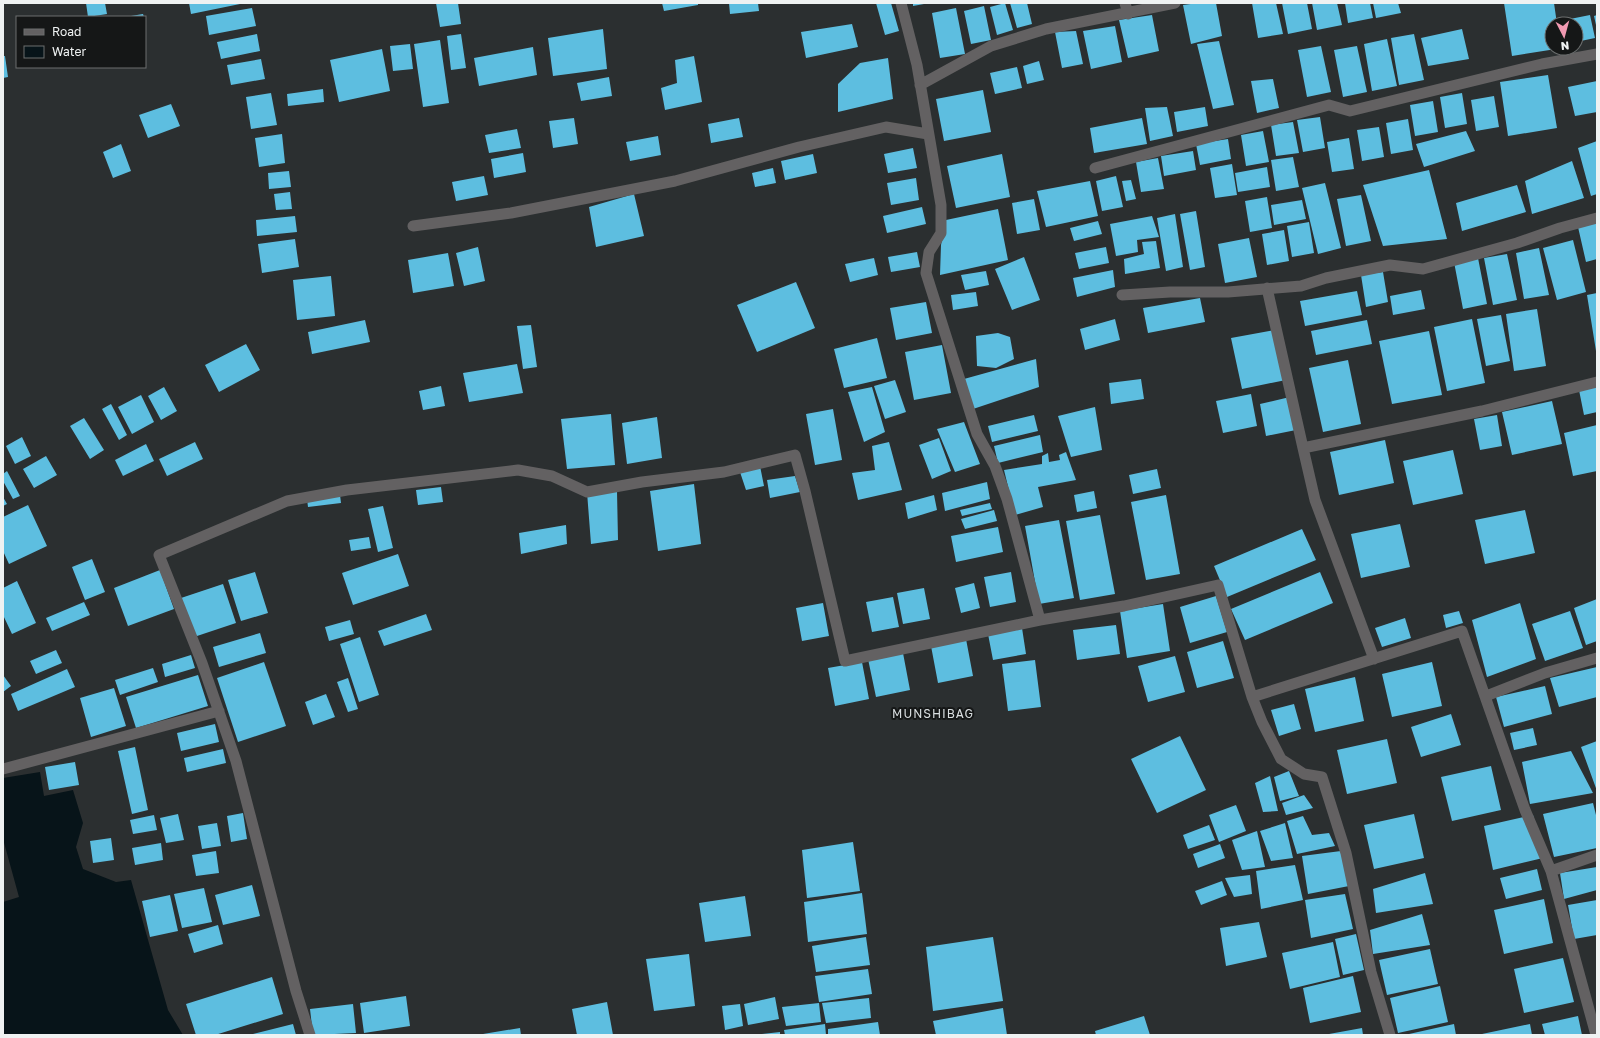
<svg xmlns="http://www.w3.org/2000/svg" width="1600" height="1038" viewBox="0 0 1600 1038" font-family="'Golos Text',sans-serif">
  <rect width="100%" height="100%" fill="#2b2f30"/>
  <path fill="#071419" d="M40 772 44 796 73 790 83 823 76 847 83 869 116 882 131 880 168 1010 183 1035H3V902L19 897 3 839V778Z"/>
  <path fill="#5dbee0" d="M86 3H105L107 14 88 17Z
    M189 3H240V4L191 14Z
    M436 3H458L461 24 440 27Z
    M662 3H698V5L664 11Z
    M729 3H758L759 11 730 14Z
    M876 3H891L899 31 885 35Z
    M913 3H924V4L913 6Z
    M1005 3 1013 30 997 35 990 7Z
    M1010 3H1027L1032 24 1017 28Z
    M1198 3H1216L1222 36 1191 44 1183 5Z
    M1252 3H1276L1283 34 1258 38Z
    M1282 3H1307L1312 29 1288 34Z
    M1312 3H1337L1342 25 1317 30Z
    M1345 3H1370L1373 18 1348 23Z
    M1373 3H1398L1401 13 1376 18Z
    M1504 3H1554L1557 24H1552V48L1556 49 1512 56Z
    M984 6 991 40 971 44 964 11Z
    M252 8 256 26 209 35 206 16Z
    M956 8 965 54 940 58 932 13Z
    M143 14 144 17H131V16Z
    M1152 15 1159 51 1128 58 1119 20Z
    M1590 15 1595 38 1576 42V24H1560V21Z
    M1597 15V25H1596L1594 16Z
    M852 24 858 47 806 58 801 32Z
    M1115 26 1122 62 1091 69 1083 31Z
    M603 29 607 69 553 76 548 38Z
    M1462 29 1469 59 1428 66 1421 38Z
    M1076 31 1083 64 1062 68 1055 32Z
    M257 34 260 51 221 59 217 42Z
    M461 34 466 68 451 70 447 36Z
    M1414 34 1424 80 1399 85 1391 38Z
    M1387 39 1397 86 1372 91 1364 44Z
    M440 40 449 103 423 107 414 44Z
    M1219 41 1234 105 1213 109 1197 44Z
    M410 44 413 69 393 71 390 46Z
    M1321 46 1331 92 1307 97 1298 50Z
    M1357 46 1367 92 1343 97 1334 50Z
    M533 47 537 75 479 86 474 58Z
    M382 49 390 91 339 102 330 60Z
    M3 56H5L8 77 3 78Z
    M694 56 702 102 665 110 661 88 677 83 675 60Z
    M888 58 893 99 838 112V84L860 63Z
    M261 59 265 79 231 85 227 65Z
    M1039 61 1044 80 1027 84 1023 66Z
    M1017 67 1022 88 995 94 990 73Z
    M1548 75 1557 128 1508 136 1500 82Z
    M609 77 612 96 581 101 577 83Z
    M1273 79 1279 108 1257 113 1251 81Z
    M1597 81V112L1575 116 1568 87Z
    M323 89 324 102 288 106 287 94Z
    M983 90 991 132 944 141 936 99Z
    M271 93 277 125 251 129 246 97Z
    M1462 93 1467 124 1445 128 1440 97Z
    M1494 96 1499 127 1476 131 1471 100Z
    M1433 101 1438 132 1415 136 1410 105Z
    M171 104 180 126 148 138 139 115Z
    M1167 107 1173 136 1150 141 1145 108Z
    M1205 107 1208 126 1177 132 1174 112Z
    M1320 117 1325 148 1303 152 1297 120Z
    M574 118 578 144 553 148 549 121Z
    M739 118 743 137 711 143 708 124Z
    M1142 118 1147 144 1094 153 1090 128Z
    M1408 119 1413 150 1391 154 1386 123Z
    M1293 122 1299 153 1276 156 1271 125Z
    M1379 127 1384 157 1362 161 1357 130Z
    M517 129 521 148 489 153 485 135Z
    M1263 131 1269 162 1246 166 1241 135Z
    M1466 131 1475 151 1424 167 1416 144Z
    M282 134 285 163 259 167 255 138Z
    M658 136 661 155 630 161 626 142Z
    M1349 138 1354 169 1332 172 1327 142Z
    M1228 139 1231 159 1200 165 1196 144Z
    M1597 141V194L1591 196 1578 148Z
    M121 144 131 171 113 178 103 152Z
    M913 148 917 168 888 173 884 154Z
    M1193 151 1196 170 1164 176 1161 156Z
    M523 153 526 172 494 178 491 159Z
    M813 154 817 173 785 180 781 161Z
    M1002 154 1010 197 956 208 947 166Z
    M1293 157 1299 187 1276 191 1271 160Z
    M1158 158 1164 189 1141 192 1136 162Z
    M1572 161 1584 198 1532 214 1525 181Z
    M1232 164 1237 195 1215 198 1210 168Z
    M1267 167 1270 187 1238 192 1235 173Z
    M773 168 776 183 755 187 752 173Z
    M1429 170 1447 239 1383 246 1363 185Z
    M289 171 291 187 269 189 268 173Z
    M484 176 488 195 456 201 452 182Z
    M1116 176 1123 207 1102 211 1096 181Z
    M916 178 919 200 891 205 887 183Z
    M1131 180 1136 199 1126 201 1122 181Z
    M1090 181 1098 216 1046 227 1037 191Z
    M1325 183 1341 248 1318 254 1302 188Z
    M1517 185 1526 212 1462 231 1456 203Z
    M290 192 292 209 276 210 274 194Z
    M634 194 644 236 596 247 589 207Z
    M1361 195 1371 241 1346 246 1337 199Z
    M1267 197 1272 228 1250 232 1245 201Z
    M1034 199 1040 230 1017 234 1012 203Z
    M1302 200 1306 219 1274 225 1271 205Z
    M922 207 926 224 887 233 883 216Z
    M998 209 1008 260 940 275 941 245 946 220Z
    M1196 211 1205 267 1190 270 1180 214Z
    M1175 214 1183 267 1166 271 1157 218Z
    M295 216 297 232 257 236 256 220Z
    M1152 216 1159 237 1137 240 1138 252 1116 256 1110 224Z
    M1098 221 1102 234 1074 241 1070 228Z
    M1309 222 1314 253 1292 257 1287 226Z
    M1597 222V259L1586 262 1578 227Z
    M1284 230 1289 261 1267 265 1262 234Z
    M1249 238 1257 277 1225 283 1218 244Z
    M295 239 299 267 262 273 258 244Z
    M1573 240 1586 292 1557 300 1543 248Z
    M1156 241 1160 268 1125 274 1124 259 1144 254 1142 242Z
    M478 247 485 281 464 286 456 253Z
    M1106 247 1109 263 1079 269 1075 253Z
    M1539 248 1549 295 1524 299 1516 253Z
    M917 252 920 267 891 272 888 257Z
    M448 253 454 286 413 293 408 260Z
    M1507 254 1517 300 1493 305 1484 258Z
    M1024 257 1040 300 1012 310 995 269Z
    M874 258 878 275 850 282 845 264Z
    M1478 258 1487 304 1463 309 1454 262Z
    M1113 270 1115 287 1077 297 1073 278Z
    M986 271 989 285 965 290 961 275Z
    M1383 272 1388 302 1366 307 1361 275Z
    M331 276 335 316 297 320 293 280Z
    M796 282 815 328 757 352 737 305Z
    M1421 290 1425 309 1393 315 1390 296Z
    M1357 291 1362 315 1305 326 1300 301Z
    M976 292 978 306 953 310 951 295Z
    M1597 293V351H1596L1587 295Z
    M1200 298 1205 322 1148 333 1143 308Z
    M926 302 932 333 896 340 890 308Z
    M1537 309 1546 366 1514 371 1506 314Z
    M1501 315 1510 361 1486 366 1477 319Z
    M1115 319 1120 340 1085 350 1080 329Z
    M1472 319 1485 383 1447 391 1434 327Z
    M365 320 370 342 312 354 308 332Z
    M1367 320 1372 344 1316 355 1311 331Z
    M531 325 537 367 523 369 517 326Z
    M1275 330 1286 380 1242 389 1231 338Z
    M1429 331 1442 395 1392 404 1379 341Z
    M998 333 1010 337 1014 359 996 368 977 366 976 336Z
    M877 338 887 378 844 388 834 349Z
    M246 344 260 370 219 392 205 365Z
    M942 345 951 393 914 400 905 352Z
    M1036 359 1039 387 973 409 964 379Z
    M1348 360 1361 424 1323 432 1309 368Z
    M517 364 523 393 469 402 463 373Z
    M1141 379 1144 399 1111 404 1109 383Z
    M895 380 906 412 885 419 874 386Z
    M441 386 445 406 423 410 419 391Z
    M164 387 177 411 161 420 148 396Z
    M872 387 885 432 864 442 848 392Z
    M1597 387V412L1584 415 1579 390Z
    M1251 394 1257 426 1223 433 1216 401Z
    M141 395 154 422 132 434 118 407Z
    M1294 396 1301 429 1266 436 1260 404Z
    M1552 401 1562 444 1512 455 1502 412Z
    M111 404 127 435 119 440 102 409Z
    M1095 407 1102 450 1071 457 1058 416Z
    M833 409 842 460 815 465 806 414Z
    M611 414 615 465 567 469 561 419Z
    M1034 415 1038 431 992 442 988 426Z
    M1497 415 1502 446 1480 450 1474 419Z
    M657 417 662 458 627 464 622 423Z
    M84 418 104 450 90 459 70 426Z
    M964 422 980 464 955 472 937 429Z
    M1597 425V471L1573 476 1564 433Z
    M1040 435 1043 452 998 463 994 446Z
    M22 437 31 456 15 464 6 446Z
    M939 438 951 471 932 479 919 445Z
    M1385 440 1394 483 1339 495 1330 452Z
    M195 442 203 459 167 476 159 459Z
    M889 442 902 490 858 500 852 473 875 470 872 446Z
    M146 444 154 461 123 476 115 460Z
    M1453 450 1463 494 1413 505 1403 461Z
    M1066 452 1076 480 1038 487 1043 507 1015 515 1004 470 1042 464V456L1048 453 1049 462 1060 460 1059 455Z
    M46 456 57 475 34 488 23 469Z
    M760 466 764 486 746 490 740 472Z
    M1157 469 1161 488 1133 494 1129 475Z
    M7 471 20 496 13 499 3 481V474Z
    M795 476 800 492 770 498 767 480Z
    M987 482 990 499 945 511 942 493Z
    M694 484 701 544 658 551 650 491Z
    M441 487 443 502 418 505 416 490Z
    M617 491 618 540 591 544 587 492Z
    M1094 491 1097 508 1077 512 1074 495Z
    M340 495 341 503 308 507 307 499Z
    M934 495 937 510 908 519 905 503Z
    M1166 495 1180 574 1146 580 1131 502Z
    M3 497 7 504 3 506Z
    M990 503 992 509 962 516 960 510Z
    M28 505 47 546 9 564 3 551V517Z
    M383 506 393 548 378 552 368 509Z
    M994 510 997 521 965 529 961 519Z
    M1525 510 1535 553 1485 564 1475 520Z
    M1100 515 1115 594 1080 600 1066 521Z
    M1059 520 1074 598 1039 604 1025 526Z
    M1400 524 1410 567 1361 578 1351 534Z
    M566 525 567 544 521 554 519 533Z
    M998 527 1003 552 956 562 951 536Z
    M1302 529 1316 560 1227 597 1214 566Z
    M369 537 371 548 351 551 349 540Z
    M398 554 409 586 353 605 342 573Z
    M92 559 105 592 85 600 72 567Z
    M160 570 174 609 128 626 114 588Z
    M255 572 268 613 241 621 228 580Z
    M1011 572 1016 602 990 607 984 577Z
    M1320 572 1333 603 1245 640 1231 609Z
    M17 581 36 623 12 634 3 615V588Z
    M974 583 980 608 961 613 955 588Z
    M223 584 236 623 194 637 181 598Z
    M924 588 930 619 903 624 897 593Z
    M1216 596 1227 632 1190 643 1180 607Z
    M893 597 899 627 872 632 866 602Z
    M1597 599V641L1586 645 1574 608Z
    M84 602 90 615 52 631 46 618Z
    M823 603 829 636 802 641 796 608Z
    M1520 603 1536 659 1487 677 1472 620Z
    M1163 604 1170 651 1127 658 1120 611Z
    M1459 611 1463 623 1446 628 1443 615Z
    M1570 611 1583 648 1545 661 1532 624Z
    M426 614 432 630 384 646 378 631Z
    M1405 618 1411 638 1382 647 1375 628Z
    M350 620 354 634 329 641 325 627Z
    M1116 625 1120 654 1077 660 1073 630Z
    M1022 628 1026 654 993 660 988 634Z
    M260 633 266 653 219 667 213 647Z
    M360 637 379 695 359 702 340 644Z
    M966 639 973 676 938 683 931 646Z
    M1223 641 1234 678 1197 688 1187 652Z
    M56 650 62 663 36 674 30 661Z
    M903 653 910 690 876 697 868 659Z
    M191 655 195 668 165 677 162 664Z
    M1175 656 1185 692 1148 702 1138 666Z
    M1035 660 1041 707 1008 711 1002 664Z
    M264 662 286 726 238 742 217 678Z
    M862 662 869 699 835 706 828 668Z
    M1432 662 1442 706 1392 717 1382 674Z
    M1597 667V697L1559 707 1550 678Z
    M153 668 158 682 120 695 115 680Z
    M67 669 75 687 18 711 11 694Z
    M3 675 11 686 3 692Z
    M198 675 208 706 136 728 126 697Z
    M1355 677 1364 721 1315 732 1305 689Z
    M348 678 358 709 348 712 337 682Z
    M1545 686 1552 714 1504 727 1496 697Z
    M114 688 126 726 91 737 80 698Z
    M326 694 335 717 313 725 305 702Z
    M1294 704 1301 729 1279 736 1271 710Z
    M1451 714 1461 745 1421 757 1411 727Z
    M215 724 219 742 181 751 177 733Z
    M1533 728 1537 745 1514 750 1510 733Z
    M1180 736 1206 790 1157 813 1131 759Z
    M1387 739 1397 783 1347 794 1337 750Z
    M1597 741V791L1581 747Z
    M135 747 148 810 132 814 118 751Z
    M223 749 226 763 187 772 184 758Z
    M1571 751 1593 793 1530 804 1522 762Z
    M75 762 79 785 49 790 45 767Z
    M1491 766 1501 810 1452 821 1441 777Z
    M1289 771 1299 796 1280 801 1274 777Z
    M1270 776 1278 811 1263 812 1255 783Z
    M1304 795 1313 808 1286 815 1282 803Z
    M1593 803 1597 819V848L1554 857 1543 814Z
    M1236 805 1246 831 1219 842 1209 815Z
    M243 813 247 839 231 842 227 816Z
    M178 814 184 840 166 843 160 818Z
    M1414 814 1424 858 1374 869 1364 825Z
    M154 815 157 830 133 834 130 820Z
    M1533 815 1543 858 1493 870 1484 826Z
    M1303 816 1312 835 1329 833 1335 846 1297 854 1287 821Z
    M217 823 221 846 202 849 198 826Z
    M1285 823 1293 858 1271 861 1260 831Z
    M1209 825 1215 840 1188 849 1183 835Z
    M1257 831 1265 867 1242 870 1232 840Z
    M111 838 114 860 93 863 90 841Z
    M853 842 860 891 807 898 802 850Z
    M161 843 163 860 135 865 132 848Z
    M1220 844 1225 858 1198 868 1193 854Z
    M216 851 219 873 196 876 192 855Z
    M1341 851 1349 886 1308 894 1302 856Z
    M1295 865 1303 900 1261 909 1256 871Z
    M1597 867V890L1564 899 1560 873Z
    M1537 869 1542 890 1506 899 1500 878Z
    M1425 873 1433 904 1376 913 1373 889Z
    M1250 875 1252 894 1234 897 1225 878Z
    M1222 881 1227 895 1201 905 1195 891Z
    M252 885 260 916 223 925 215 895Z
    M204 888 212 922 182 928 174 894Z
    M862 893 867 934 808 942 804 902Z
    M1345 894 1353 929 1311 938 1305 900Z
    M170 895 178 931 150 937 142 901Z
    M745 896 751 936 705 942 699 903Z
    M1544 899 1553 943 1504 954 1494 910Z
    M1597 900V935L1574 939 1568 905Z
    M1422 914 1430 945 1373 954 1370 930Z
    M1259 922 1267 957 1226 966 1220 928Z
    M218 925 223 944 194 953 188 934Z
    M1356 934 1364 970 1343 975 1335 939Z
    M866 937 870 965 816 972 812 946Z
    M993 937 1003 1001 933 1011 926 947Z
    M1333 942 1340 977 1290 989 1282 953Z
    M1430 949 1438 984 1387 995 1379 960Z
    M689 954 695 1006 654 1011 646 959Z
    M1563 958 1574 1002 1524 1013 1514 969Z
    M868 969 872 994 819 1002 815 976Z
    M1353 976 1361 1012 1310 1023 1303 988Z
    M272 977 283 1014 215 1035H196L186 1004Z
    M1440 986 1448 1022 1398 1033 1390 998Z
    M406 996 410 1026 364 1033 360 1003Z
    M775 997 779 1019 748 1025 744 1004Z
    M869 998 871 1018 826 1023 822 1003Z
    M607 1002 613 1035H577L572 1009Z
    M819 1003 821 1022 786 1026 782 1007Z
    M353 1004 356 1033 313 1035 310 1009Z
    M740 1004 743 1026 725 1030 722 1006Z
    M1003 1008 1007 1035H936L933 1021Z
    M1144 1016 1150 1035H1096L1095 1031Z
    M1578 1016 1582 1035H1545L1542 1024Z
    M878 1022 880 1035H828V1029Z
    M293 1024 296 1035H253V1034Z
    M825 1024 826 1035H785L784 1030Z
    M1454 1024 1456 1035H1409V1034Z
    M1530 1024 1532 1035H1482V1034Z
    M520 1028 521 1035H483V1034Z
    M1362 1028 1363 1035H1329V1034Z
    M780 1032V1035H762V1034Z"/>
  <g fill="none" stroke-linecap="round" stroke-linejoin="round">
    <path stroke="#636162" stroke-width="11" d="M901 3 917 65 941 205V233L929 252 926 273 977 434 995 466 1007 499 1040 620 1124 606 1218 585 1252 697 1262 722 1281 759 1304 774 1322 777 1346 853 1371 972 1390 1035
      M1125 3 1128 14
      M920 85 991 46 1046 29 1175 3
      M1095 168 1329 105 1350 111 1542 64 1597 54
      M413 226 511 213 675 181 799 147 886 127 928 134
      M1267 288 1303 448
      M1122 295 1170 292H1228L1301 286 1326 278 1390 265 1423 269 1517 243 1560 228 1597 218
      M1374 659 1315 500 1303 448 1482 411 1597 382
      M1486 696 1545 673 1597 658
      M1252 697 1462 631 1525 810 1551 871 1596 1035
      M3 769 219 711
      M1551 871 1597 855
      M310 1035 296 991 236 761 202 663 159 555 287 501 347 490 518 470 552 476 587 492 642 482 724 472 795 455 805 491 845 661 1040 620"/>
  </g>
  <g text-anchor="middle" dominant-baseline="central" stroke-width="4" stroke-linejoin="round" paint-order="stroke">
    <g font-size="12" letter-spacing="1" fill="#d9dee0" stroke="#151717">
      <text x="933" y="713">MUNSHIBAG</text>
    </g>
  </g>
  <rect width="1600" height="1038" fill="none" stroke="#eff2f2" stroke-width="8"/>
  <rect x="16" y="16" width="130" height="52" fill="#151717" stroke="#6c6f6f"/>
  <rect x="24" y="29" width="20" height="6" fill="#636162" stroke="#6c6f6f"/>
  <text x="52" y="36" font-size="12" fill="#eff2f2">Road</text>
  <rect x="24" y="46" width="20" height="12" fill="#071419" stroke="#6c6f6f"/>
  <text x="52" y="56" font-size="12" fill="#eff2f2">Water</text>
  <g transform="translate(1564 36) rotate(174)"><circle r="19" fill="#151717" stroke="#6c6f6f"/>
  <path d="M0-3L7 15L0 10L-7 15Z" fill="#f19ab2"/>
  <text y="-6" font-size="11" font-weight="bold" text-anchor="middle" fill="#eff2f2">N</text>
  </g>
</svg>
